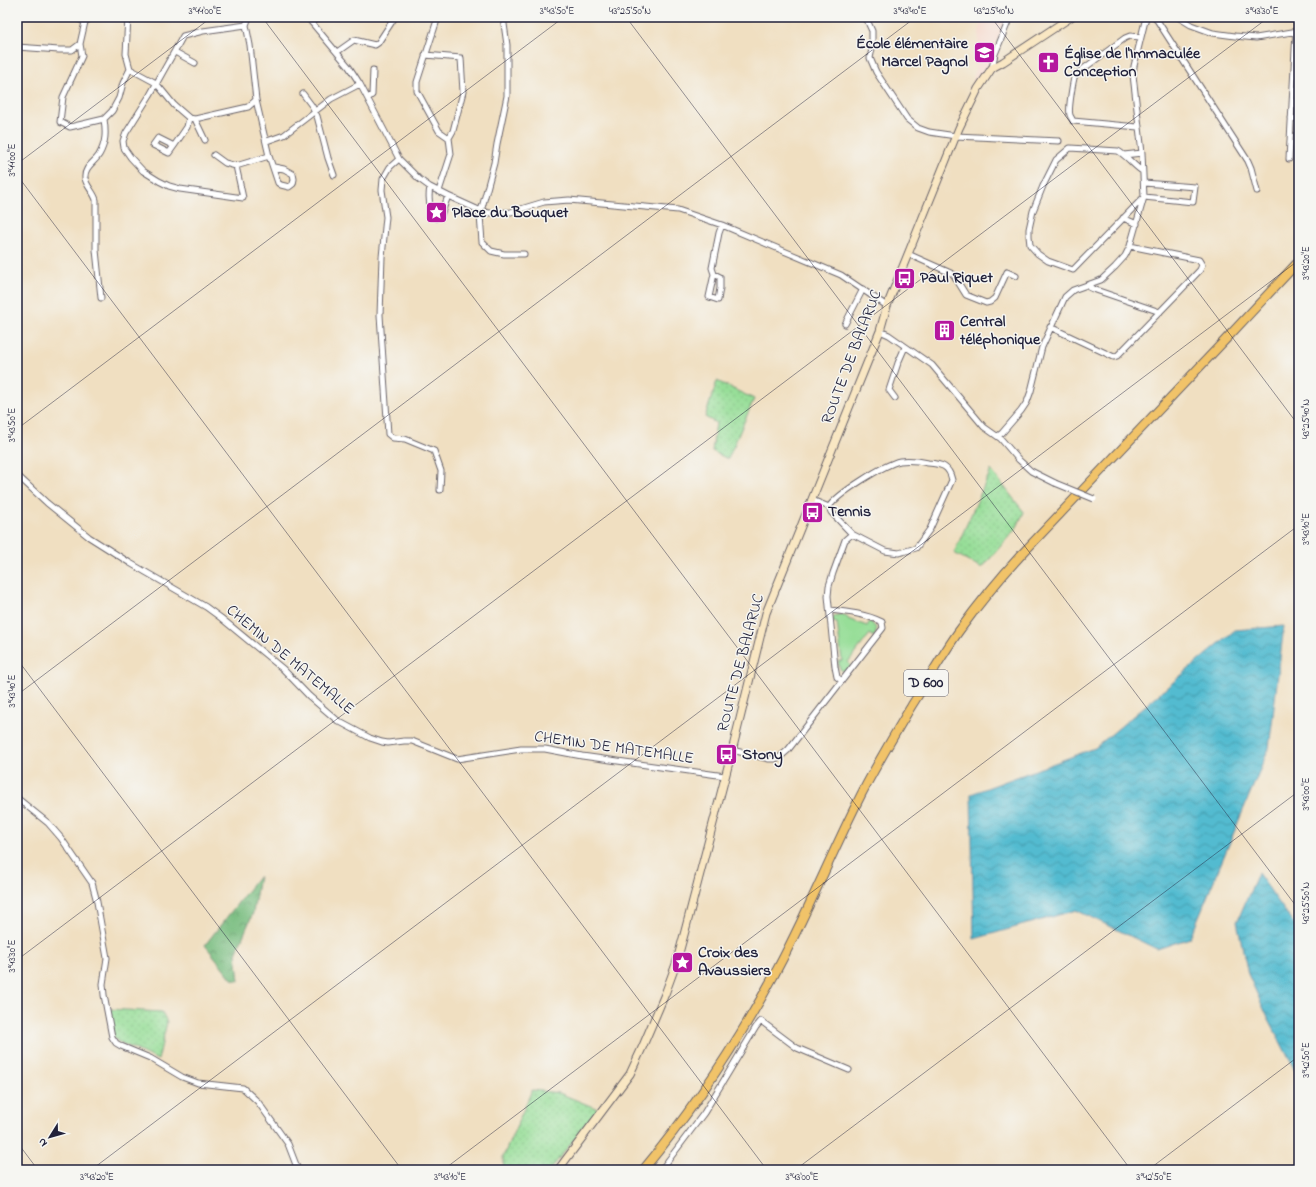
<svg xmlns="http://www.w3.org/2000/svg" width="1316" height="1187" viewBox="0 0 1316 1187" font-family="'Indie Flower',sans-serif">
  <defs>
    <pattern id="grass-dots" width="8" height="8" patternUnits="userSpaceOnUse"><rect width="8" height="8" fill="#97de98"/><path d="M2 2h.1M6 6h.1" fill="none" stroke="#82be84" stroke-width="1.8" stroke-linecap="round"/></pattern>
    <pattern id="forest-crowns" width="20" height="18" patternUnits="userSpaceOnUse"><rect width="20" height="18" fill="#79bd80"/><path d="M2 6a3 3 0 1 1 6 0M12 15a3 3 0 1 1 6 0" fill="none" stroke="#63996a"/></pattern>
    <pattern id="water-waves" width="16" height="10" patternUnits="userSpaceOnUse"><rect width="16" height="10" fill="#53bbd0"/><path d="M0 5q4-4 8 0t8 0" fill="none" stroke="#4498aa"/></pattern>
  </defs>
  <rect width="100%" height="100%" fill="#f6f6f2"/>
  <filter id="ink" filterUnits="userSpaceOnUse"><feTurbulence type="fractalNoise" baseFrequency=".025" numOctaves="2"/><feDisplacementMap in="SourceGraphic" scale="8" xChannelSelector="R" yChannelSelector="G"/><feConvolveMatrix kernelMatrix="1 2 1 2 8 2 1 2 1" color-interpolation-filters="sRGB"/></filter>
  <filter id="wash" filterUnits="userSpaceOnUse"><feTurbulence type="fractalNoise" baseFrequency=".012" numOctaves="4" result="noise"/><feDisplacementMap in="SourceGraphic" scale="16" xChannelSelector="R" yChannelSelector="G"/><feGaussianBlur stdDeviation="0.9" result="paint"/><feColorMatrix in="noise" values="0 0 0 0 0 0 0 0 0 0 0 0 0 0 0 0 0 1.4 0 .05"/><feComposite in="paint" operator="in"/></filter>
  <g filter="url(#wash)">
    <rect width="100%" height="100%" fill="#f0dfc1"/>
    <path fill="#f6d2c3" d="M981 17H1007L989 61 990 65 986 67 973 84Z"/>
    <path fill="url(#grass-dots)" stroke="#5c806a" d="M717 381 754 399 728 459 712 451 716 423 705 417Z
      M991 470 1024 512 1017 527 982 568 954 553Z
      M108 1009 162 1012 167 1022 158 1060 117 1041 114 1037Z
      M532 1090 559 1093 598 1109 550 1170H504L503 1157Z"/>
    <path fill="url(#forest-crowns)" stroke="#4e705e" d="M259 876 253 913 236 953 239 981 232 979 205 945Z"/>
    <path fill="#97de98" stroke="#5c806a" d="M841 614 847 616 848 619 867 626 870 621 876 628V633L874 637 870 634 848 662 851 666 846 671H843L840 669 838 661H842L837 622 832 621 834 616Z"/>
    <path fill="url(#water-waves)" stroke="#3a6e86" d="M1284 626 1269 748 1190 938 1157 949 1076 910 974 939 971 794 1095 748 1235 630Z
      M1258 873 1299 931V1078L1268 1018 1248 974 1237 922Z"/>
  </g>
  <g filter="url(#ink)">
    <g fill="none" stroke-linecap="round" stroke-linejoin="round">
      <defs>
        <path id="street" d="M75 17 85 22
          M92 17 85 22 80 44 82 56 63 97 60 122 70 127 104 119 112 111 119 98 123 83 130 69
          M128 17 126 54 130 69 156 83 174 105 189 118 195 119 248 107 256 100
          M249 17 246 25 250 45 256 100 269 156 278 183 281 185 289 187 293 184 294 179 293 174 284 169 274 167
          M307 17 349 67 360 84 399 159 419 179 430 187 448 196 481 211 489 213 511 212 544 202 569 200 678 210 722 225 841 275 887 306
          M438 17 417 82V91L439 131 449 138
          M503 17 507 45V96L497 144 494 163 480 215 482 242 491 251 504 254H524
          M864 17 867 20 872 31V49L870 58 876 72 907 119 918 128 929 132 956 136 1059 141
          M1155 17 1248 161 1251 168 1257 191
          M1178 17 1191 25 1213 33 1235 36 1256 38 1298 31
          M17 47 59 50H72L80 44
          M175 52 195 63
          M337 52 354 40 375 45 378 43 395 17
          M425 55 461 58 463 92 453 131 449 138 451 154 439 191
          M992 68 995 54 1010 17
          M303 94 312 106 317 116 328 158 334 175
          M368 98 372 95 373 70
          M1291 118 1299 119
          M195 119 205 140
          M1138 127 1073 121C1073 120 1070 116 1070 115 1068 110 1073 80 1075 75L1125 38 1130 36 1140 37
          M267 141 284 135 331 99 360 84
          M174 146 169 153 153 145 158 138 174 146 187 127 189 118
          M214 155 225 163 236 166 269 156
          M1124 155 1142 153
          M399 159 390 167 383 179 382 190 386 217 382 257 380 315 388 434 393 438 405 439 434 451 441 471 440 490
          M1289 159 1296 31
          M236 166 243 198 180 189 169 186 159 181 143 171 131 158 124 148 123 141 126 133 150 95 183 36 203 31 246 25
          M1142 171C1133 165 1127 156 1118 151L1070 148 1056 160 1043 186 1033 211 1029 229V236L1030 245 1038 254 1048 261 1073 270 1144 197 1193 202 1195 187 1144 183
          M430 187C428 198 429 209 436 218L441 215 448 196
          M1123 218 1137 224
          M908 254 953 274 966 295 986 303 990 302 995 298 1007 272 1016 276
          M714 274 720 277V288L718 300 709 297 714 274 712 268 719 233 722 225
          M1087 286 1093 289 1160 312
          M101 298 96 250V200C94 192 86 186 85 178 84 167 94 163 99 155 106 143 106 132 104 119
          M845 324 863 289
          M1050 327 1114 357 1117 356 1180 291 1200 270 1202 265 1199 260 1130 246
          M880 331 889 335 932 365 984 427 1001 439 1019 460 1031 471 1055 483
          M895 398 889 390 898 363 905 347
          M998 436 1002 433 1021 411 1027 402 1031 391 1042 347 1065 297 1073 290 1101 280 1115 267 1125 256 1130 246 1144 197 1142 153 1133 75 1134 66 1146 17
          M17 475 47 503 89 537 130 563 206 607 221 618 283 669 309 696 338 721 370 738 382 742 388 743 404 741H412L457 759 521 749H545L582 756 725 776
          M812 500 829 507 831 512 852 534 885 551 899 553 916 548 930 529 952 480C949 466 942 464 928 463 919 461 909 460 900 461 885 464 837 494 829 507
          M842 681 837 677 835 667 828 596 829 586 833 573 845 540 852 534
          M732 750 769 759H775L780 757 788 750 883 628 882 622C866 614 848 612 830 610
          M17 798 48 823 61 838 92 883 97 902 107 958 103 984 104 995 112 1037 116 1043 121 1046 150 1058 182 1077 198 1083 243 1088 258 1102 288 1144 298 1170
          M661 1170 704 1113 756 1027 761 1021 797 1048 849 1070"/>
        <path id="secondary" d="M558 1170 630 1074 642 1048 665 994 676 964 685 931 733 747 766 613 880 331 887 306 959 128 978 89 992 68 1003 62 1071 17"/>
        <path id="primary" d="M643 1170C692 1111 736 1045 773 977 804 921 828 861 857 803 873 770 893 737 912 705 928 680 942 655 959 631 978 605 999 579 1021 555L1228 337 1299 261"/>
      </defs>
      <use href="#street" stroke="#6a646a" stroke-width="7"/>
      <use href="#secondary" stroke="#6a646a" stroke-width="9"/>
      <use href="#primary" stroke="#6a646a" stroke-width="10"/>
      <use href="#street" stroke="#fff" stroke-width="5"/>
      <use href="#secondary" stroke="#f9e7c3" stroke-width="7"/>
      <use href="#primary" stroke="#f1c369" stroke-width="8"/>
      <defs>
        <path id="street-bridge" d="M1055 483 1094 499"/>
      </defs>
      <use href="#street-bridge" stroke="#6a646a" stroke-width="7" stroke-linecap="butt"/>
      <use href="#street-bridge" stroke="#fff" stroke-width="5"/>
    </g>
  </g>
  <path fill="none" stroke="#22223b" stroke-width="1" stroke-opacity="0.45" d="M262 17 1131 1170M626 17 1299 910M991 17 1299 426M17 164 212 17M17 175 767 1170M17 429 564 17M17 659 402 1170M17 695 916 17M17 960 1269 17M17 1142 38 1170M91 1170 1299 260M443 1170 1299 525M795 1170 1299 791M1148 1170 1299 1056"/>
  <defs>
    <symbol id="school-square" viewBox="-11 -11 22 22"><rect x="-9" y="-9" width="18" height="18" rx="4" fill="#b5179e" stroke="#f6f6f2"/><path d="M0-5L7-2L0 1L-7-2ZM-4 1L0 2.5L4 1V4Q0 6-4 4Z" fill="#fff"/></symbol>
    <symbol id="church-square" viewBox="-11 -11 22 22"><rect x="-9" y="-9" width="18" height="18" rx="4" fill="#b5179e" stroke="#f6f6f2"/><path d="M-1.2-6h2.4v3.5h3.3v2.4h-3.3V6h-2.4V-.1h-3.3v-2.4h3.3Z" fill="#fff"/></symbol>
    <symbol id="sight-square" viewBox="-11 -11 22 22"><rect x="-9" y="-9" width="18" height="18" rx="4" fill="#b5179e" stroke="#f6f6f2"/><path d="M0-6L1.8-2.2L6-1.7L2.9 1.2L3.7 5.4L0 3.3L-3.7 5.4L-2.9 1.2L-6-1.7L-1.8-2.2Z" fill="#fff"/></symbol>
    <symbol id="bus-square" viewBox="-11 -11 22 22"><rect x="-9" y="-9" width="18" height="18" rx="4" fill="#b5179e" stroke="#f6f6f2"/><path d="M-5-6H5V4H4V6H2V4H-2V6H-4V4H-5ZM-3.5-4V0h7V-4ZM-3.5 1.2v1.5H-2V1.2ZM2 1.2v1.5H3.5V1.2Z" fill="#fff"/></symbol>
    <symbol id="building-square" viewBox="-11 -11 22 22"><rect x="-9" y="-9" width="18" height="18" rx="4" fill="#b5179e" stroke="#f6f6f2"/><path d="M-4-6H4V6H1V3H-1V6H-4ZM-2.5-4.3h1.7v1.8h-1.7ZM.8-4.3h1.7v1.8H.8ZM-2.5-1h1.7V.8h-1.7ZM.8-1h1.7V.8H.8Z" fill="#fff"/></symbol>
  </defs>
  <g fill-rule="evenodd">
    <use href="#school-square" x="972" y="40" width="25" height="25"/>
    <use href="#church-square" x="1036" y="50" width="25" height="25"/>
    <use href="#sight-square" x="424" y="200" width="25" height="25"/>
    <use href="#bus-square" x="892" y="266" width="25" height="25"/>
    <use href="#building-square" x="932" y="318" width="25" height="25"/>
    <use href="#bus-square" x="800" y="500" width="25" height="25"/>
    <use href="#bus-square" x="714" y="742" width="25" height="25"/>
    <use href="#sight-square" x="670" y="950" width="25" height="25"/>
  </g>
  <g text-anchor="middle" dominant-baseline="central" stroke-width="3" stroke-linejoin="round" paint-order="stroke">
    <rect fill="#f6f6f2" stroke="#626272" stroke-width="1" x="904" y="670" width="44" height="26" rx="3"/>
    <g font-size="15" font-weight="bold" fill="#22223b">
      <text x="926" y="683">D 600</text>
    </g>
    <g font-size="16" font-weight="bold" fill="#22223b" stroke="#f6f6f2" text-anchor="start">
      <text x="968" y="44" text-anchor="end">École élémentaire<tspan x="968" dy="18">Marcel Pagnol</tspan></text>
      <text x="1064" y="54">Église de l'Immaculée<tspan x="1064" dy="18">Conception</tspan></text>
      <text x="452" y="213">Place du Bouquet</text>
      <text x="920" y="278">Paul Riquet</text>
      <text x="960" y="322">Central<tspan x="960" dy="18">téléphonique</tspan></text>
      <text x="828" y="512">Tennis</text>
      <text x="742" y="755">Stony</text>
      <text x="698" y="953">Croix des<tspan x="698" dy="18">Avaussiers</tspan></text>
    </g>
    <g font-size="16" fill="#22223b" stroke="#f6f6f2">
      <text transform="translate(852 357) rotate(-69)">ROUTE DE BALARUC</text>
      <text transform="translate(290 660) rotate(40)">CHEMIN DE MATEMALLE</text>
      <text transform="translate(741 663) rotate(-75)">ROUTE DE BALARUC</text>
      <text transform="translate(614 748) rotate(8)">CHEMIN DE MATEMALLE</text>
    </g>
  </g>
  <rect width="1316" height="1187" fill="none" stroke="#f6f6f2" stroke-width="44"/>
  <g transform="translate(50 1137) rotate(233)" stroke="#f6f6f2" stroke-width="3" paint-order="stroke">
  <path d="M0-3L7 15L0 10L-7 15Z" fill="#22223b"/>
  <text y="-6" font-size="11" font-weight="bold" text-anchor="middle" fill="#22223b">N</text>
  </g>
  <rect x="22" y="22" width="1272" height="1143" fill="none" stroke="#22223b" stroke-width="1.5"/>
  <g font-size="10" text-anchor="middle" fill="#22223b">
    <text x="205" y="14">3°44'00"E</text>
    <text x="557" y="14">3°43'50"E</text>
    <text x="630" y="14">43°25'50"N</text>
    <text x="910" y="14">3°43'40"E</text>
    <text x="994" y="14">43°25'40"N</text>
    <text x="1262" y="14">3°43'30"E</text>
    <text transform="translate(11 160) rotate(-90)" y="4">3°44'00"E</text>
    <text transform="translate(1305 263) rotate(-90)" y="4">3°43'20"E</text>
    <text transform="translate(1305 419) rotate(-90)" y="4">43°25'40"N</text>
    <text transform="translate(11 425) rotate(-90)" y="4">3°43'50"E</text>
    <text transform="translate(1305 529) rotate(-90)" y="4">3°43'10"E</text>
    <text transform="translate(11 691) rotate(-90)" y="4">3°43'40"E</text>
    <text transform="translate(1305 794) rotate(-90)" y="4">3°43'00"E</text>
    <text transform="translate(1305 903) rotate(-90)" y="4">43°25'50"N</text>
    <text transform="translate(11 956) rotate(-90)" y="4">3°43'30"E</text>
    <text transform="translate(1305 1060) rotate(-90)" y="4">3°42'50"E</text>
    <text x="97" y="1180">3°43'20"E</text>
    <text x="450" y="1180">3°43'10"E</text>
    <text x="802" y="1180">3°43'00"E</text>
    <text x="1154" y="1180">3°42'50"E</text>
  </g>
</svg>
